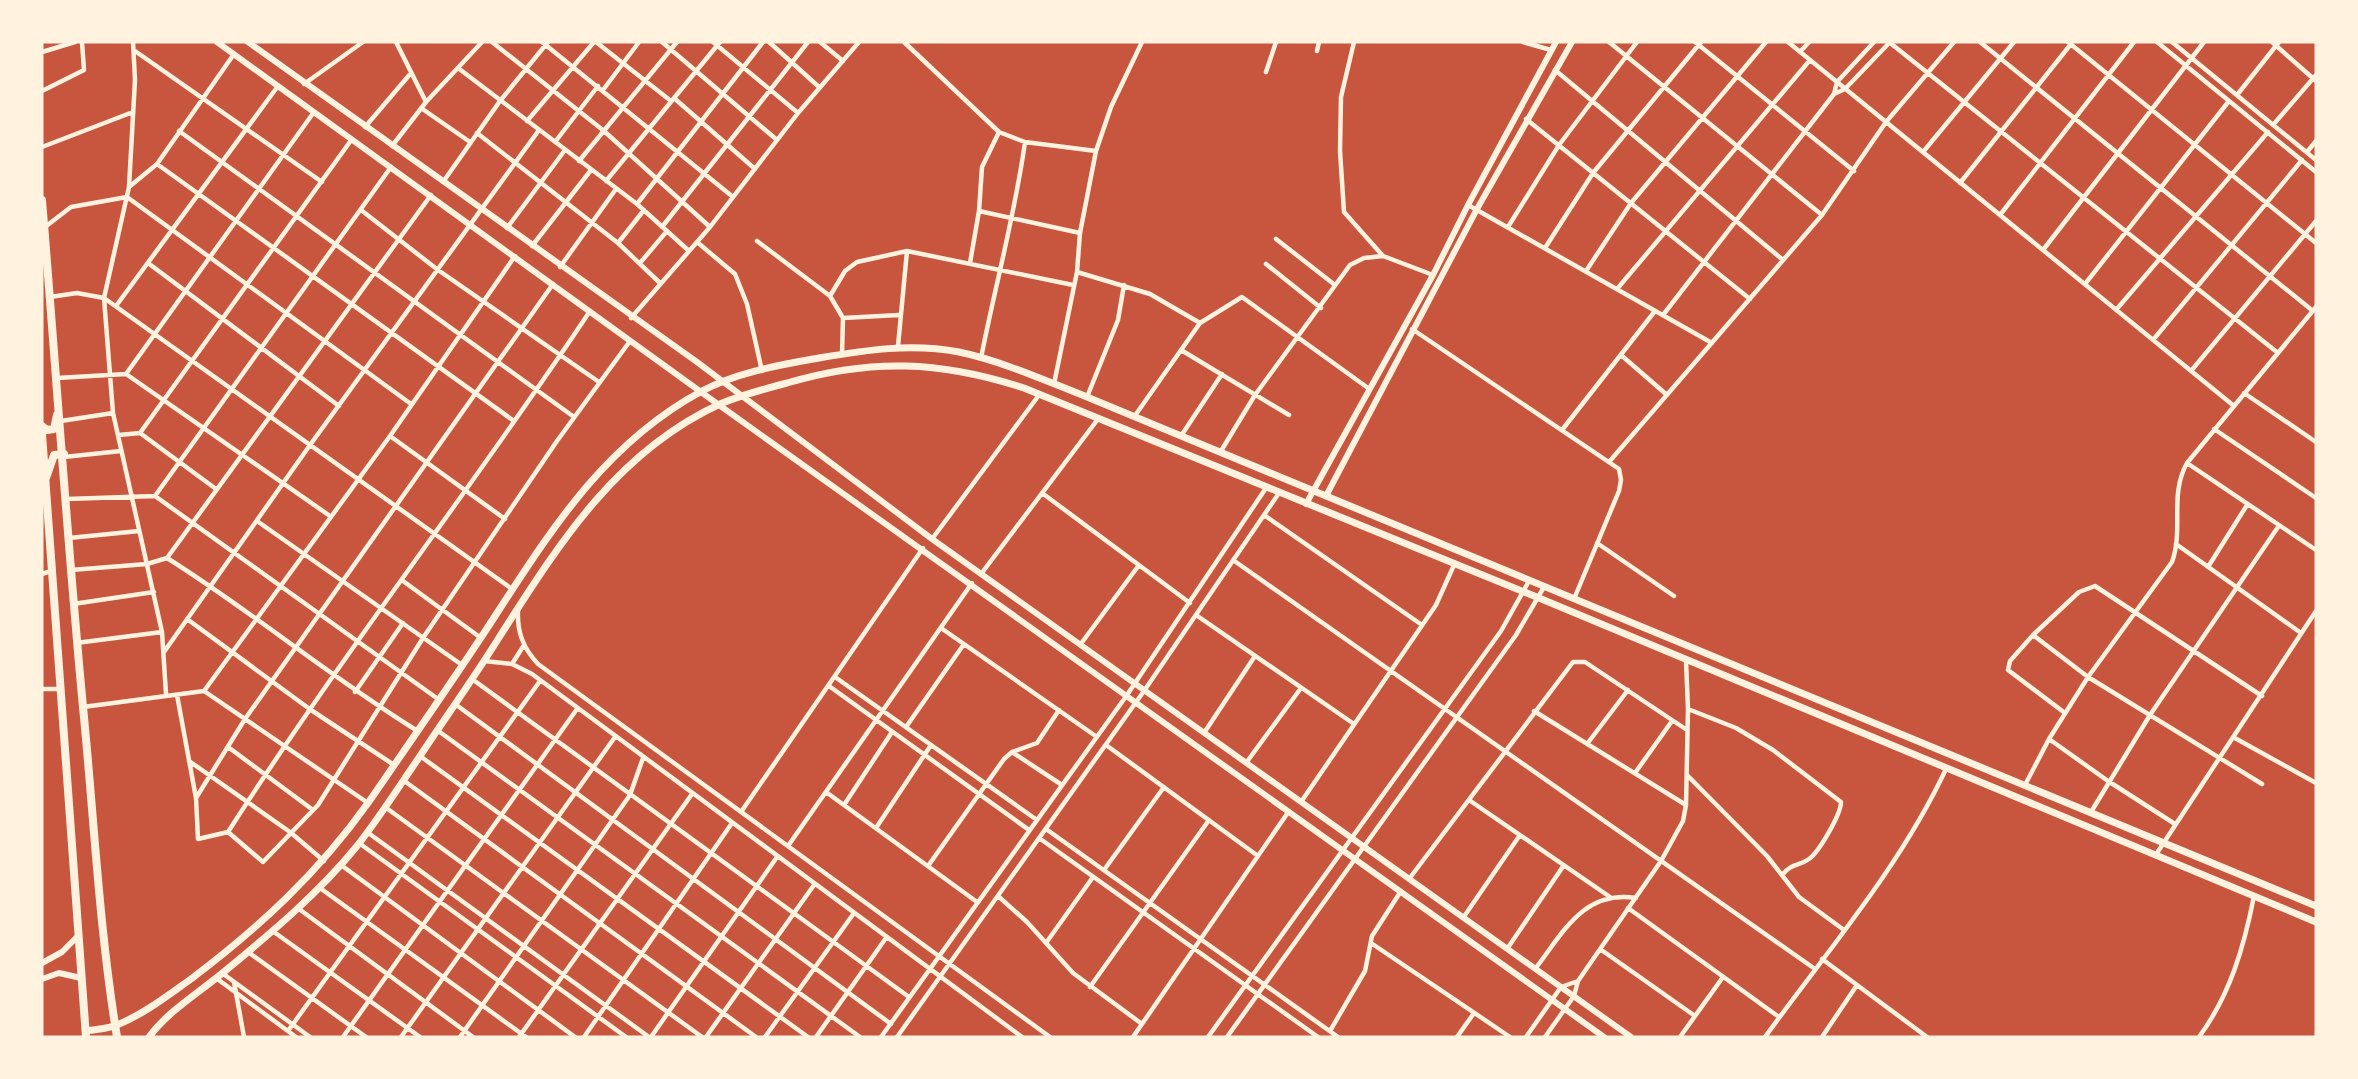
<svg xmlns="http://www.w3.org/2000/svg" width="2358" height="1079" viewBox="0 0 2358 1079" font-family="Helvetica,sans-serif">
  <rect width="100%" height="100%" fill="#c8553d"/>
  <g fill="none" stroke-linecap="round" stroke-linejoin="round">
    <path stroke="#fff3e0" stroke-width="4.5" d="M133 42 135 80 129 187 104 298 113 413 162 632 166 694
      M396 42 426 102
      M492 42 604 131 710 227
      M542 42 733 197
      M596 42 671 101
      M662 42 777 140
      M713 42 798 113
      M769 42 819 87
      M820 42 843 61
      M904 42 999 132 1025 142 1096 151
      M1354 42 1341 97 1340 151 1344 212 1383 256 1433 275
      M1523 42 1551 50
      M1609 42 1822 215
      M1695 42 1854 171
      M1788 42 2234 406
      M1889 42 2278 353
      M1980 42 2313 311
      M2068 42 2316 243
      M2157 42 2316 172
      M2172 42 2316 160
      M2272 42 2316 81
      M135 51 322 182
      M1317 51 1319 42
      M42 52 75 42
      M1800 52 1809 42
      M458 68 637 204 689 251
      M1555 70 1783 260
      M1266 72 1276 42
      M304 84 363 42
      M603 90 639 42
      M42 91 84 70 82 42
      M1834 94 1845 89 1890 42
      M2237 95 2279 42
      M674 98 755 169
      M421 108 470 142
      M1526 119 1750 299
      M527 121 594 42
      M2273 125 2316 75
      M365 127 411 73
      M179 131 574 417
      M477 133 618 243 660 283
      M555 142 598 86
      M392 146 426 102 482 42
      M42 147 133 112
      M1923 152 2014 42
      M2307 152 2316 141
      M579 161 677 42
      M157 164 514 421
      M606 181 720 42
      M443 182 500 101 548 42
      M1960 183 2071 44
      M129 187 157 164 234 54
      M637 204 763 42
      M1468 205 1712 343
      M361 210 438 270 599 382
      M979 211 1080 233
      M2000 215 2134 42
      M45 227 71 207 127 197 411 404
      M662 227 808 42
      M1508 227 1559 145 1637 42
      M507 228 565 150
      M1276 239 1335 285
      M757 241 830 296 843 318 842 354
      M697 242 735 274 747 304 762 371
      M618 243 644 210
      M532 246 591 170
      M1545 248 1593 173 1701 42
      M2043 250 2204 42
      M148 263 339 406
      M640 263 667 231
      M970 263 979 211 982 167 999 132
      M1266 264 1321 308
      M560 267 616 189
      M1586 271 1631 203 1766 42
      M1077 272 1150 294 1200 323
      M553 284 245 719 196 798 198 839 228 832C342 654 473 487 590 311
      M2085 284 2229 101
      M1617 289 1810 60
      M830 296 845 271 857 262 907 251 1073 285
      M50 297 77 293 104 298 512 589
      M116 306 278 86
      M2116 310 2268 132
      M1663 315 1834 94 1837 82 1874 42
      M631 318 710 227 798 113 859 42
      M843 318 899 315
      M1412 329 1619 469 1621 480 1619 491 1574 599
      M2153 340 2302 160
      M898 346 907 251
      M1181 350 1289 415
      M1621 355 1667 395
      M981 358C995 286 1015 215 1025 142
      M2191 371 2316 221
      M126 374 330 516
      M57 378 126 374 314 112
      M1054 384 1077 272 1080 233 1096 151 1111 107 1142 42
      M2244 393 2316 442
      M1087 397 1118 320 1124 285
      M1134 417 1200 323 1242 297 1368 388
      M61 421 113 413
      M2214 429 2316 498
      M1562 430 1655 311
      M140 433 352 139
      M119 435 140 433 216 489
      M390 436 505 519
      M1181 436 1222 374
      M1221 451 1255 395 1350 265 1364 258 1383 256
      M64 457 121 451
      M1609 462 1822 215 1886 122 1954 42
      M2187 463 2316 550
      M1042 493 1190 603
      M155 496 391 167
      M67 499 155 496 438 699
      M1264 515 1422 625
      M257 521 462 665
      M69 538 139 531
      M932 539 1039 395
      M1597 543 1674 596
      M2176 544 2301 633
      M167 558C253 612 330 677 416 730
      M1233 560 1815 969
      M2208 567 2247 505
      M71 570 147 564 167 558 431 195
      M42 574 51 571
      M981 574 1098 419
      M403 581 481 638
      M73 604 154 592
      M518 610C517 632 523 648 538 664L1050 1037
      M1196 615 1354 724
      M187 619 311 710 394 765
      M941 628 1097 737
      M2033 635 2079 592 2095 586 2262 696
      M76 643 162 632
      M1080 645 1139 565
      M164 652 310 445 539 130
      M484 661 512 664 532 674 1022 1037
      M512 664 524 645
      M835 677 1037 820
      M472 679 909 997
      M829 686 1029 830
      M42 689H60
      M204 691 390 436 515 256
      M355 692 403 623
      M177 695 196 798
      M455 704 891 1024
      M83 707 204 691 368 803
      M1688 709 1736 728 1773 750 1841 802C1841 814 1819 852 1809 859 1798 867 1793 862 1782 875
      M1534 711 1686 805
      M2065 713 2008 670 2010 661 2033 635 2088 677 2262 784
      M906 727 964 644
      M437 730 860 1037
      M1204 733 1255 656
      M2233 737 2316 783
      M2049 739 2108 781 2175 824
      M1587 744 1628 690
      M1106 745 1258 856
      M228 747 313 810
      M1012 752 1062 785
      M420 756 808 1037
      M189 761 290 832 324 861
      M1246 763 1301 688
      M1635 773 1672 721
      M1687 775 1767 856 1799 897 1844 930
      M403 780 756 1037
      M2025 785 2049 739 2088 677 2172 562C2184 529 2169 495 2187 463L2316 307
      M826 792 977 902
      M1469 800 1610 897
      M1301 802 1436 605 1454 565
      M844 805 892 732
      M385 807 702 1037
      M741 812 923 548
      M2091 812 2150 715 2278 527
      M876 828 931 745
      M1046 829 1338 1037
      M228 832 263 862 318 805 423 638 557 441 630 341
      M367 832 649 1037
      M1039 838 1318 1037
      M359 843 626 1037
      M788 846 972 583
      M2155 856 2316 611
      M341 865 575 1037
      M928 866 1004 759 1012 752 1037 743 1059 710
      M1104 870 1164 787
      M1409 879 1573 662H1585L1687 730
      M320 888 526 1037
      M998 896 1027 922 1073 973 1142 1024
      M1628 908 1779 1017
      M299 909 473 1037
      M1463 918 1520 835
      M274 932 420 1037
      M1046 943 1093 877
      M1371 943 1510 1037
      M1507 949 1564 865
      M1600 949 1695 1016
      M248 952 366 1037
      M1822 959 1927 1037
      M1535 969C1563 933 1583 890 1636 898
      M222 973 310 1037
      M216 978 296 1037
      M234 982 244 1037
      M1090 987 1209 820
      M288 1031 540 681
      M1330 1031 1365 971 1372 936 1401 891
      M343 1037 577 709
      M401 1037 615 737
      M460 1037 630 795 643 758
      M519 1037 692 794
      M584 1037 732 823
      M651 1037 777 857
      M706 1037 814 885
      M765 1037 854 913
      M816 1037 886 938
      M881 1037 1127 695 1266 488
      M897 1037 1144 691 1279 493
      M1133 1037 1289 811
      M1208 1037 1501 631 1529 581
      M1227 1037 1516 635 1544 587
      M1457 1037 1474 1013
      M1526 1037 1561 987 1578 981
      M1545 1037 1574 996 1578 981 1661 861 1683 821 1686 805 1688 709 1686 661
      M1680 1037 1723 977
      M1765 1037C1828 950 1900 867 1946 769
      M1822 1037 1857 985
      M2199 1037C2230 995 2244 947 2254 896"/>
    <path stroke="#fff3e0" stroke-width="6" d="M217 42 719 405 1604 1037
      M248 42 697 362 932 539 1631 1037
      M1326 496 1477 209 1572 42
      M1306 504 1433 275 1468 205 1556 42
      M42 963 62 952 78 936
      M42 979 59 973 81 978"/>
    <path stroke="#fff3e0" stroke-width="7" d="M86 1031C96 1029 108 1029 117 1025 144 1014 167 996 191 979 260 927 318 873 368 803 406 748 445 692 482 636 544 542 598 447 702 391 737 372 780 365 819 358 866 350 911 343 959 352 1002 361 1046 381 1087 397L2316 906
      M149 1037C168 1011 200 992 225 971 272 932 318 894 357 846 379 818 398 788 418 759 445 718 474 678 500 636 559 544 616 452 720 404 741 395 764 389 787 383 871 358 941 361 1024 388L1539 598 2316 922"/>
    <path stroke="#fff3e0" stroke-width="8" d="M42 200C56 369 67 538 83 707 94 817 99 928 117 1037
      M42 426 47 430 54 429 57 415
      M42 434 86 1037
      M46 478 54 455 64 454"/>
  </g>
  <rect width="2358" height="1079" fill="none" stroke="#fff3e0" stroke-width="87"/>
</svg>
